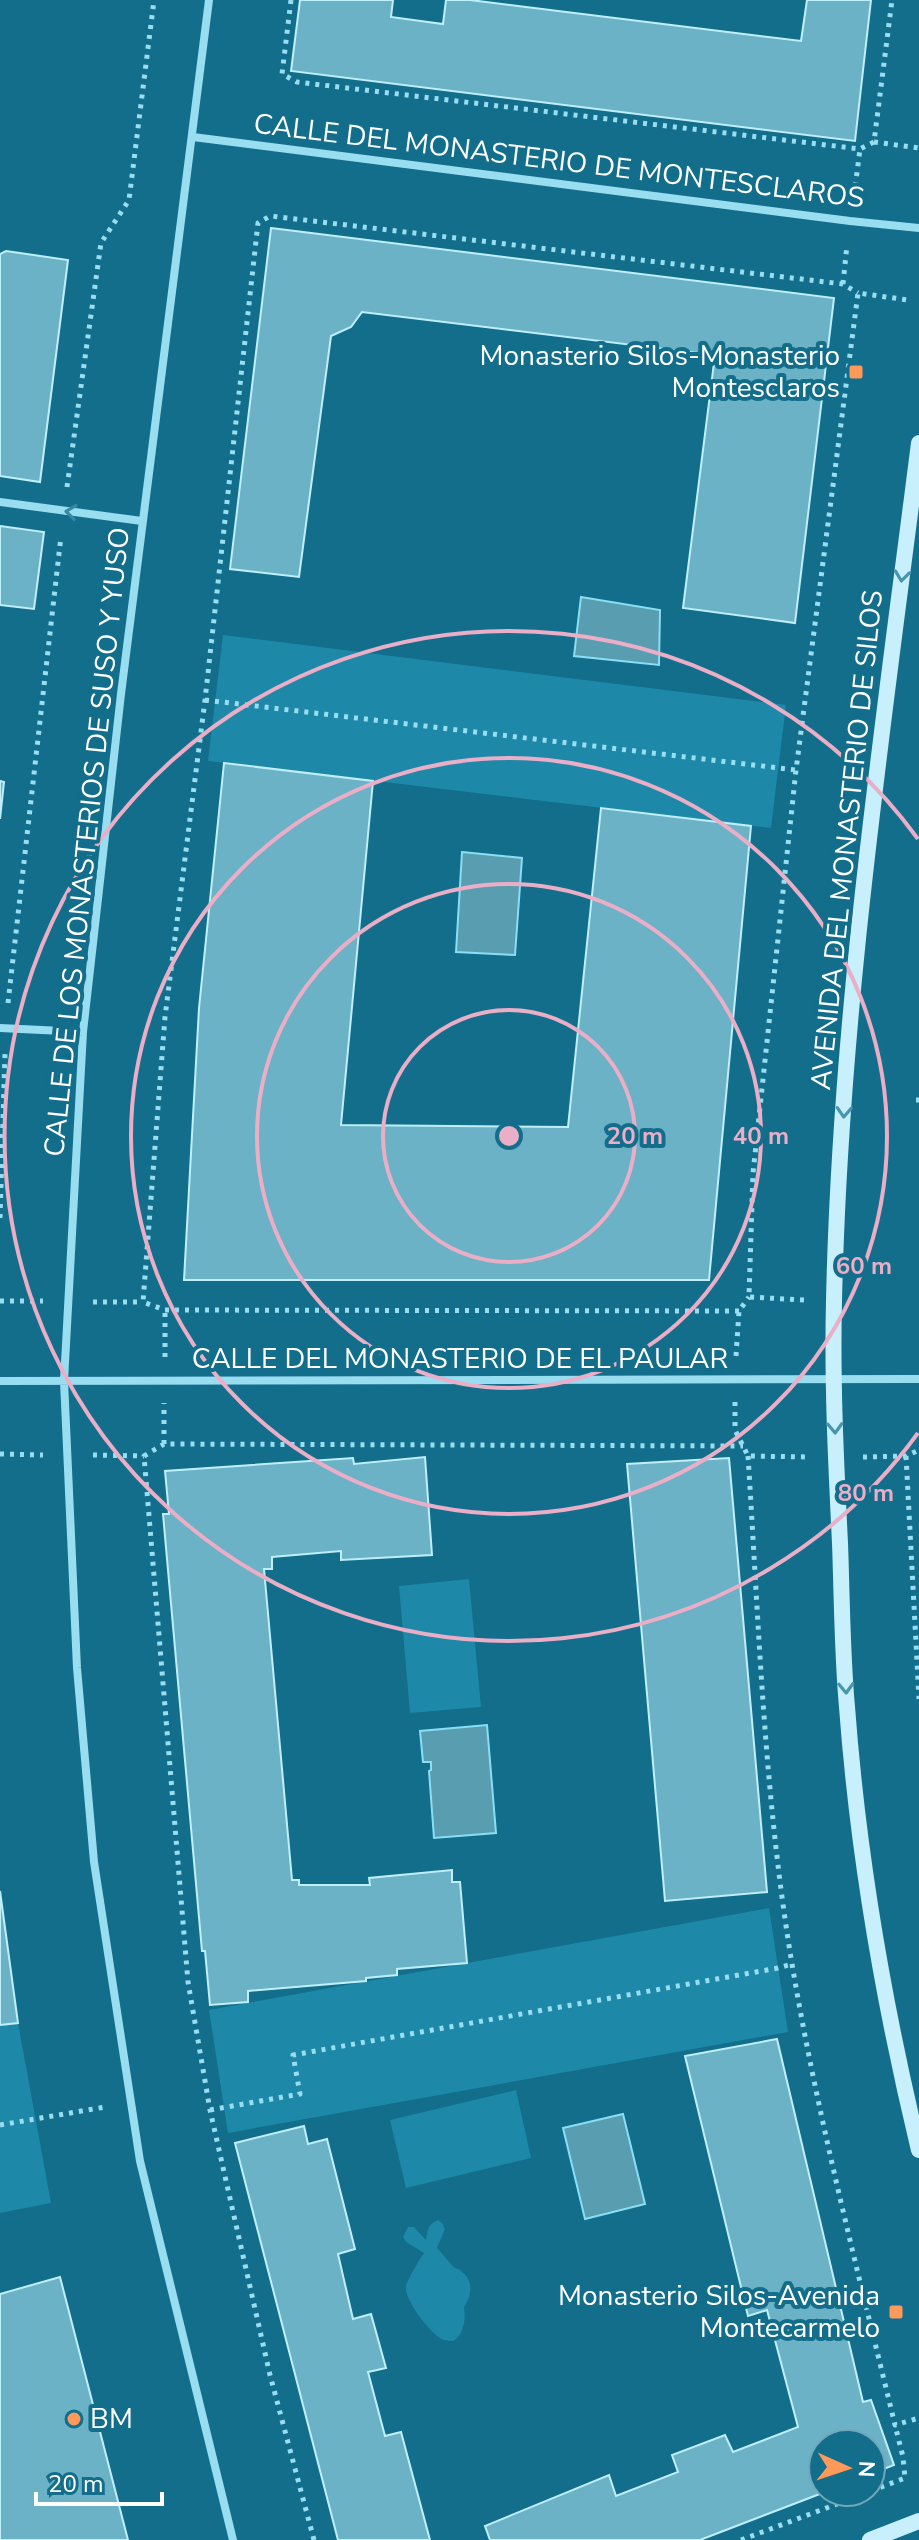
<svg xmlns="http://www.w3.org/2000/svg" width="919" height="2540" viewBox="0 0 919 2540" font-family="'Nunito Sans',sans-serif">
  <rect width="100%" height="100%" fill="#126e8b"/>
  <path fill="#1d88a7" d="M223 635 786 705 771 828 208 761Z
    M469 1579 481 1707 410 1713 399 1586Z
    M769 1908 788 2032 228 2133 209 2010Z
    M18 2023 51 2203 0 2213V2025Z
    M516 2090 531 2158 406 2188 390 2120Z
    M438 2220 442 2223 445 2229 437 2248C443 2254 449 2263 455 2268 457 2269 460 2269 461 2271 474 2280 472 2296 464 2307 466 2318 464 2335 453 2341 448 2341 445 2341 440 2338 429 2331 404 2300 406 2286 407 2281 420 2258 424 2253L406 2242 403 2237 408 2227H414L426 2240C428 2231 427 2224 438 2220Z"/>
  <path fill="#599db1" stroke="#8adef4" stroke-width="2" d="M581 597 660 610 659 665 574 656Z
    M462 852 522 858 515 955 456 952Z
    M487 1725 496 1833 434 1838 429 1771 431 1770V1762H423L420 1731Z
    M623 2114 645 2204 585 2219 563 2128Z"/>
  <path fill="#6bb2c7" stroke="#bfeffc" stroke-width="2" d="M300 0H393L391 17 443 24 446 0H470L801 41 807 0H871L855 141 291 71Z
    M271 228 834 298 795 623 683 608 715 355 362 312 351 327 331 336 299 577 230 569Z
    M6 251 68 260 40 482 0 476V254Z
    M0 526 44 532 34 609 0 605Z
    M224 763 373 781 341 1125 568 1127 601 808 751 826 709 1280H184L199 1008Z
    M0 781 4 782 0 819Z
    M425 1457 432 1555 341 1560V1551L272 1557V1569H264L292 1880H299V1885H370L369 1878 452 1870V1882H460L467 1963 397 1969V1975L366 1978V1981L248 1991V2002L210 2005 205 1951H202L163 1514H169L165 1471 353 1458 354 1464Z
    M729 1458 767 1892 665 1901 627 1464Z
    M0 1891 18 2023 0 2025Z
    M777 2039 863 2402 871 2400 894 2465 871 2474V2444H823L825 2492 700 2540H490L485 2526 609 2475 616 2496 678 2472 672 2455 725 2435 733 2452 798 2427 767 2310 748 2316 685 2056Z
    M304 2126 308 2144 327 2139 355 2249 338 2254 353 2319 371 2314 386 2368 368 2372 385 2436 401 2432 430 2540H338L235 2143Z
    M60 2277 128 2540H0V2294Z"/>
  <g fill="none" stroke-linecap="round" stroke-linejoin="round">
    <path stroke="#99ddf1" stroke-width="5" stroke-dasharray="4 6" stroke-linecap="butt" d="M291 0 282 74 297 82 860 149 874 142 892 0
      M874 142 919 148
      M854 196 860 149
      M843 284 847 245
      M67 487 101 243 129 200 154 0
      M205 700 796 770
      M8 1003 61 536
      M916 1100H919
      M0 1218 5 1053
      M804 1300 749 1297 753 1173 796 770 858 293 908 300
      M0 1301H43
      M93 1302H143
      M739 1311 165 1310 143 1302 165 1017 205 700 258 223 270 216 279 217 843 284 858 293
      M736 1356 739 1311 749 1297
      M165 1357V1310
      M735 1402V1430L748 1456 809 1457
      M164 1444V1403
      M0 1454 43 1455
      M93 1455 144 1456
      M748 1456C759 1625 764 1796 792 1964 818 2119 858 2272 895 2425L919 2418
      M906 1456 919 1699
      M863 1457 906 1456 919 1450
      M210 2110 300 2094 293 2055 778 1968 792 1964
      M0 2125 105 2107
      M871 2491 905 2478 903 2457 895 2425
      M314 2540 270 2375 210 2110 188 1982 144 1456 164 1444 743 1446
      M741 2540 869 2492"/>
    <path stroke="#99ddf1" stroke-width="8" d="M209 0 121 694 83 1032 64 1381 77 1668 94 1862 140 2161 233 2540
      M193 137 850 221 919 228
      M0 502 142 521
      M0 1028 83 1032
      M0 1381 919 1379"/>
    <path stroke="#c7effc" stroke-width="16" d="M919 443C883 728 840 1014 834 1301 832 1382 836 1463 840 1543 842 1597 842 1652 847 1707 858 1855 884 2005 919 2150
      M870 2540 919 2521"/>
  </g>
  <defs><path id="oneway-chevron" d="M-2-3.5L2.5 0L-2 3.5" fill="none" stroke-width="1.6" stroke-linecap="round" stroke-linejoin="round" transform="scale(2)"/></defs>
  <use stroke="#348aa4" href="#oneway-chevron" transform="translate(71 512) rotate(-173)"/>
  <g stroke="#4895ad">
    <use href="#oneway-chevron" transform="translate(902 576) rotate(97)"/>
    <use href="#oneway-chevron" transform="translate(844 1112) rotate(93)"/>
    <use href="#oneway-chevron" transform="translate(835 1428) rotate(88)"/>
    <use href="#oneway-chevron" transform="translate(846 1688) rotate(88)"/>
  </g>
  <g fill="none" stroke="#eaaec6" stroke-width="4">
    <circle cx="509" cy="1136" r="126"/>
    <circle cx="509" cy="1136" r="252"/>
    <circle cx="509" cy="1136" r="378"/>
    <path d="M918 1433A505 505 0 1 1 918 839"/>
  </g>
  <g fill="#ff9959" stroke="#126e8b" stroke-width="3">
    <rect x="848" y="364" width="16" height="16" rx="4"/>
    <rect x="888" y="2304" width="16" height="16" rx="4"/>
    <circle cx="74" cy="2419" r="8"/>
  </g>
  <g text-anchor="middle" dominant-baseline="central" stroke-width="8" stroke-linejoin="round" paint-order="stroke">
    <g font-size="28" fill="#fff" stroke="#126e8b">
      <text transform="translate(559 161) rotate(7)">CALLE DEL MONASTERIO DE MONTESCLAROS</text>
      <text transform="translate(847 840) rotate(-84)">AVENIDA DEL MONASTERIO DE SILOS</text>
      <text transform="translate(87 842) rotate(-84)">CALLE DE LOS MONASTERIOS DE SUSO Y YUSO</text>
      <text x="460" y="1359">CALLE DEL MONASTERIO DE EL PAULAR</text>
    </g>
    <g font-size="28" fill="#fff" stroke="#126e8b" text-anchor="end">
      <text x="840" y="356">Monasterio Silos-Monasterio<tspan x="840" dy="32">Montesclaros</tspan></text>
      <text x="880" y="2296">Monasterio Silos-Avenida<tspan x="880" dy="32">Montecarmelo</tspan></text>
      <text x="90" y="2419" text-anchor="start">BM</text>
    </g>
  </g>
  <circle cx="509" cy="1136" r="12" fill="#eaaec6" stroke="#126e8b" stroke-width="4"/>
  <g font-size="24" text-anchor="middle" font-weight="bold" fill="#eaaec6" stroke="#126e8b" stroke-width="8" stroke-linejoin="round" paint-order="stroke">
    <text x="635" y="1144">20 m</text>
    <text x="761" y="1144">40 m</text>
    <text x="864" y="1274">60 m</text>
    <text x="866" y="1501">80 m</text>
  </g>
  <g transform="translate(847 2468) rotate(93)"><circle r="38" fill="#126e8b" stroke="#71a8b9" stroke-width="2"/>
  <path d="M0-6L14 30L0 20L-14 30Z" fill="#ff9959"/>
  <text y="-12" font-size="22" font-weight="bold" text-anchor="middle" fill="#ffffff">N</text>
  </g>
  <path d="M36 2492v12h126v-12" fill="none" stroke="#ffffff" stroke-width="4"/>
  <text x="48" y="2492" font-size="24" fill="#ffffff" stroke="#126e8b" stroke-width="6" paint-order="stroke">20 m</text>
</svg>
